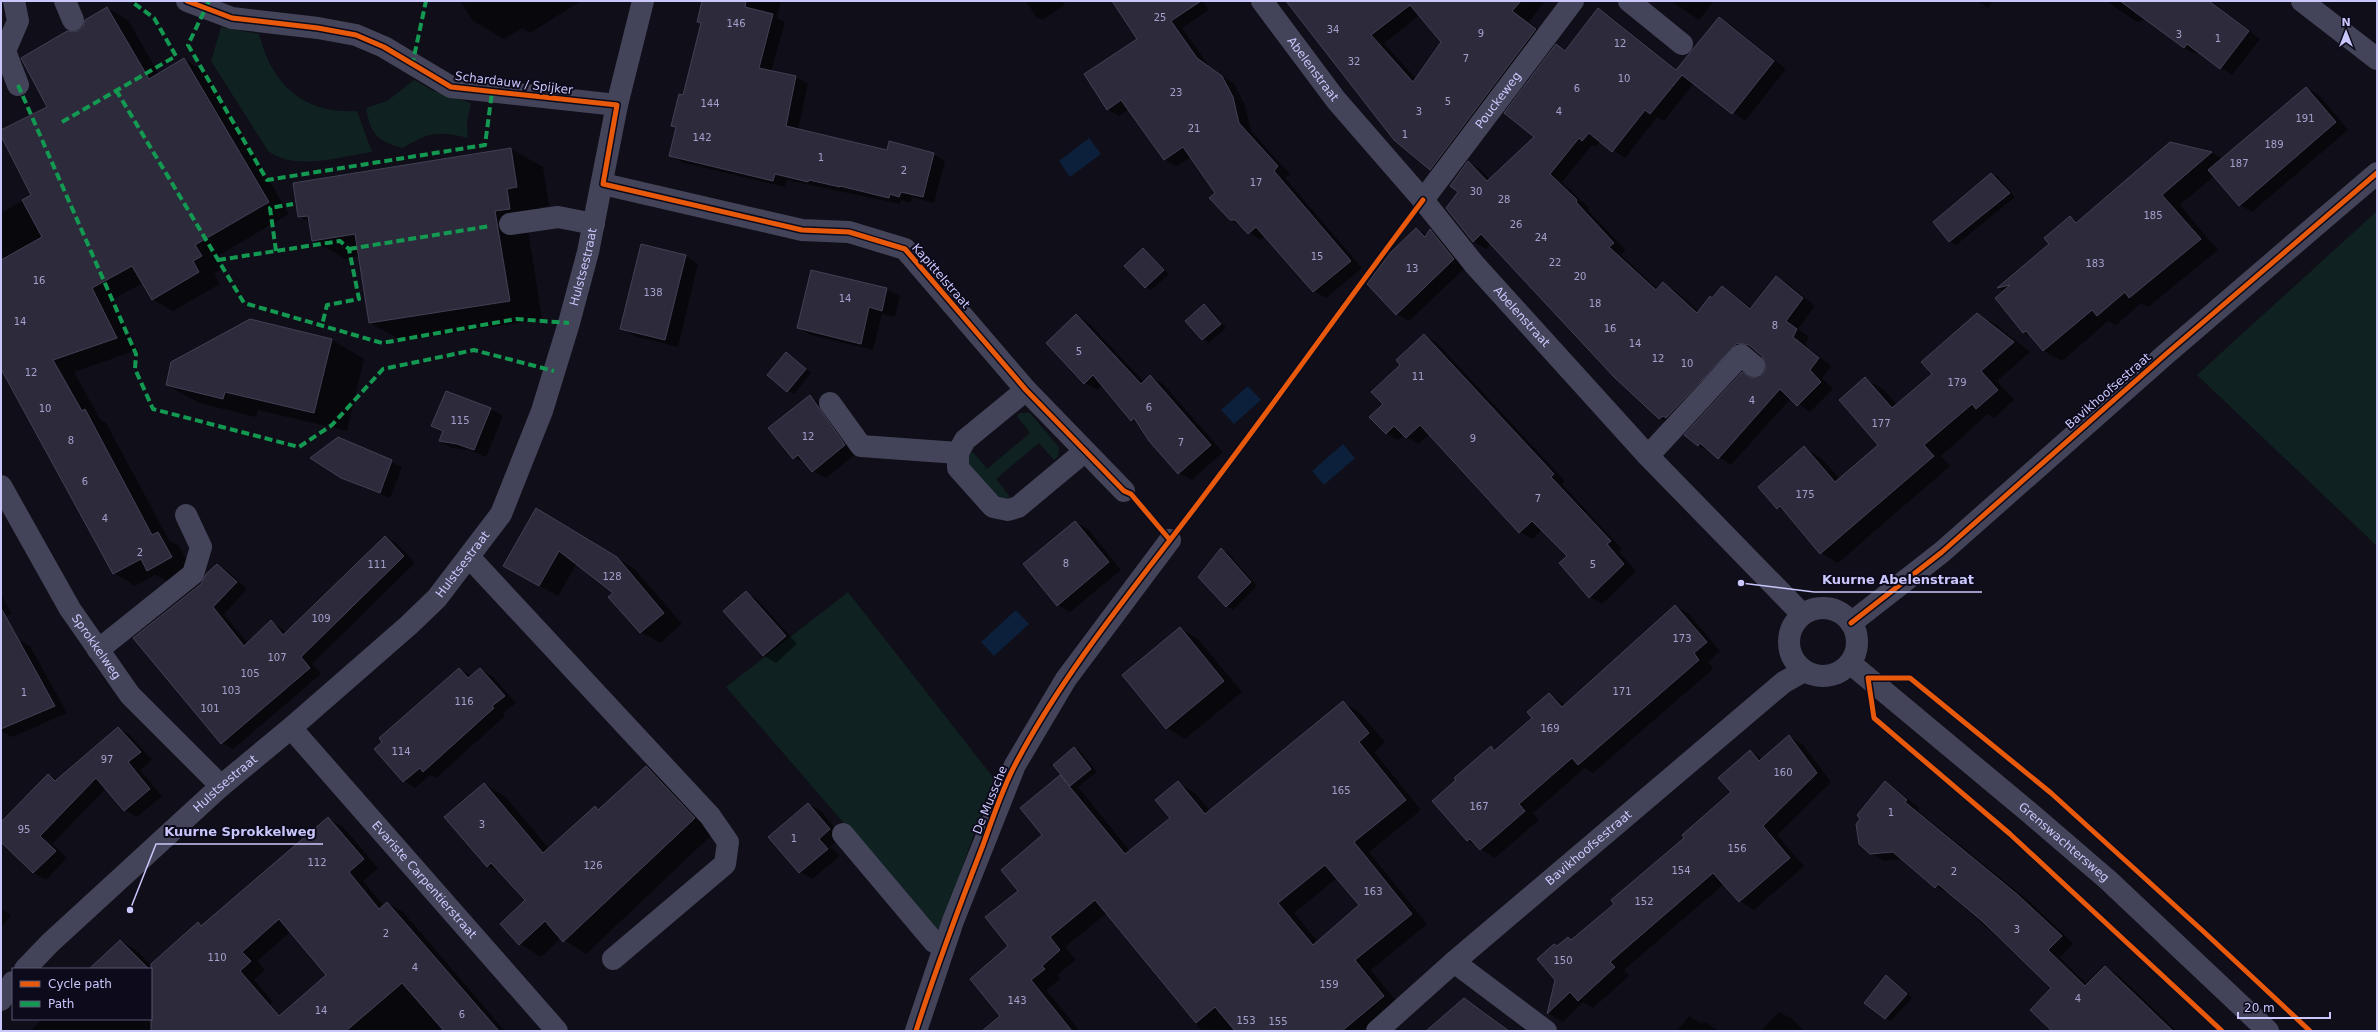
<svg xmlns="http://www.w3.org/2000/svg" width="2378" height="1032" viewBox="0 0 2378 1032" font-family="'DejaVu Sans',sans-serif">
  <rect width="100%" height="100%" fill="#100e18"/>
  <path fill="#0f2121" d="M221 27 259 34C272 85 303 114 357 111L372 152C340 157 295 171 268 151L211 61Z
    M414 80 434 91 471 103 467 122 468 138C439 131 429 132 403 148 377 141 371 135 366 108L387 101Z
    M2377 211V546L2197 375Z
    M1020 413H1030L1059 447 1058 457 1054 460 1039 443 996 479 1010 497 1006 500 997 498 968 465 969 455 973 452 987 469 1030 433 1017 416Z
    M848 592 996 781 978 823 939 933 726 687Z"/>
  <path fill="#0c203b" d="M1089 138 1101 154 1070 177 1059 161Z
    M1248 386 1261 400 1234 424 1221 410Z
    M1343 444 1355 458 1324 485 1312 471Z
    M1016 610 1029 624 994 656 981 642Z"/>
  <path fill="#0007" fill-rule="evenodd" d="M460 1H581L530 33 522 28 504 39 473 21Z
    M703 1H781L777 18 785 22 771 72 796 77 808 84 798 130 887 151 933 154 945 161 934 203 912 197 911 203 901 200 900 204 787 180 785 187 681 162 670 155 676 128 672 125 684 97 702 24 698 22Z
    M1026 1H1063L1065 5 1042 20 1036 17Z
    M1131 1H1203L1209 10 1182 28 1209 66 1234 84 1245 105 1251 131 1290 174 1285 178 1362 268 1326 298 1314 291 1265 236 1260 240 1231 220 1216 193 1191 157 1177 166 1165 160 1129 109 1119 116 1107 109 1139 39Z
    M1288 1H1545L1529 22 1549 37 1444 177 1430 169ZM1420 15 1442 42 1416 79 1384 43Z
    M1671 1H1714L1699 20Z
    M1977 1H1993L1988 8Z
    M2106 1H2211L2260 39 2232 75 2198 52 2196 54 2184 48 2146 19 2137 22Z
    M107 8 128 20 159 74 184 59 205 72 289 214 216 257 222 269 214 274 220 284 173 311 152 299 143 283 112 300 137 350 74 372 100 419 106 423 169 540 179 546 192 570 169 582 155 575 135 586 114 573 1 367V213L32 195 1 131 49 107 79 32Z
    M1599 9 1611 17 1678 70 1719 18 1731 25 1786 69 1745 121 1694 83 1664 121 1657 117 1625 158 1600 141 1596 147 1592 145 1562 182 1589 208 1588 210 1626 251 1621 255 1658 289 1663 284 1676 291 1699 312 1722 287 1752 308 1776 277 1789 284 1815 306 1798 329 1809 337 1805 345 1831 366 1822 378 1833 389 1810 412 1791 398 1731 465 1712 452 1698 446 1686 435 1752 379 1764 375 1767 368 1763 356 1757 351 1750 350 1673 426 1660 418 1615 376 1491 243 1486 249 1473 241 1459 192 1468 162 1481 170 1490 179 1535 137 1557 45 1566 51Z
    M2306 88 2319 95 2348 130 2252 212 2240 205 2214 176 2180 205 2218 250 2148 307 2141 303 2116 325 2108 321 2062 361 2044 351 2033 338 2024 333 1996 298 2004 291 1999 288 2050 244 2070 217 2078 222 2170 143 2212 153 2223 159Z
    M511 149 543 167 549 206 539 207 542 227 528 230 542 319 403 341 370 323 360 256 345 259 313 240 310 223 299 216Z
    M1991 174 1998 177 2015 197 1956 245 1950 241Z
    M1416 229 1427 235 1430 230 1443 237 1466 267 1409 321 1396 314Z
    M1143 249 1169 274 1151 290 1145 287Z
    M685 256 698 264 678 347 634 336 621 328Z
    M812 271 887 289 900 296 895 317 882 314 873 350 811 335 798 328Z
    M1204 306 1210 309 1226 328 1209 343 1203 339 1187 321Z
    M1977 314 1995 324 2030 352 1997 381 2014 400 1994 418 1988 414 1941 456 1950 466 1838 563 1821 553 1787 513 1778 508 1804 448 1821 458 1840 479 1879 445 1865 379 1883 389 1897 405 1933 374Z
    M1076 315 1089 323 1144 382 1150 377 1163 384 1223 452 1192 480 1179 473 1150 440 1140 425 1132 420 1102 385 1097 390 1084 383Z
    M250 320 332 340 364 359 347 431 258 410 256 417 199 403 167 385Z
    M1424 335 1436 342 1565 481 1562 484 1622 549 1619 552 1636 571 1602 604 1590 597 1568 556 1542 530 1532 539 1520 532 1430 434 1418 444 1404 435 1398 440 1386 433 1384 404 1402 365Z
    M786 354 811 373 794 394 788 391Z
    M810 397 822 404 857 453 826 478 813 471 808 464 794 458Z
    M490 409 503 416 486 457 470 450 452 448 440 441 444 432 432 426Z
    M338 438 402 467 390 498 341 478Z
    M555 520 635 569 682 624 660 643 641 632 614 593 577 563 558 596 504 566Z
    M1075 522 1088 529 1121 570 1070 612 1057 605Z
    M385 537 396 543 415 563 312 664 321 674 233 749 222 743 202 584 218 565 229 572 247 589 224 614 248 644 271 621 287 633Z
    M1221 549 1227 552 1257 586 1233 610 1227 606 1199 577Z
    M746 593 758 600 797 644 776 663 764 656 725 611Z
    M1 594 12 614 1 617Z
    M1675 606 1689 614 1720 651 1708 662 1713 669 1593 773 1585 768 1533 813 1539 820 1495 858 1468 841 1434 801 1491 747 1496 750 1533 718 1549 694 1566 705Z
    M1180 628 1198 639 1242 692 1185 739 1167 728Z
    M17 639 30 646 67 713 12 737 1 731V646Z
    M459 669 472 676 480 669 492 676 516 703 503 713 505 716 436 778 430 775 415 788 404 781Z
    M1343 703 1359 712 1385 742 1374 752 1421 810 1369 852 1427 924 1371 970 1399 1005 1370 1031H1202L1107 913 1065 947 1076 960 1057 975 1060 979 1046 990 1080 1031H1014L1009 948 986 917 1019 891 1043 836 1060 776 1065 778 1074 748 1080 751 1097 772 1078 787 1130 851 1171 818 1178 783 1194 792 1210 811ZM1337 878 1360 905 1318 942 1294 913Z
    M118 728 130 735 152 760 140 770 162 796 137 817 125 810 106 788 52 844 67 858 46 880 34 873 1 841V823L48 775 57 780Z
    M1789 736 1803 745 1831 782 1777 835 1804 866 1754 910 1739 901 1724 884 1624 970 1629 976 1593 1008 1583 1002 1563 1022 1549 1014 1556 980 1558 947 1568 938 1572 940 1616 905 1732 792 1750 751 1763 759Z
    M646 767 668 780 716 831 586 954 561 938 541 957 520 944 527 900 503 875 488 866 484 784 506 797 549 849 595 807 600 810Z
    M1885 783 1897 790 1919 808 1917 810 2031 903 2073 943 2060 958 2088 985 2105 967 2117 974 2177 1031H2053L2052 988 1949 893 1936 887 1903 859 1884 861 1871 853Z
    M808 804 821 811 842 837 830 847 840 856 812 879 800 872Z
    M328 818 343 827 378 868 363 881 384 906 387 903 403 912 505 1031H275L327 975 291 931 257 961 265 970 254 980 273 1002 243 1031H31L42 1019H151V969H93L121 941 136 950 151 965 198 924 203 926Z
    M1 908 11 916 1 927Z
    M1886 976 1912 998 1891 1021 1885 1018Z
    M1464 999 1477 1006 1510 1031H1427Z
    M1779 1012 1791 1018 1805 1031H1761Z
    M1689 1016 1702 1024 1705 1022 1719 1031H1677Z"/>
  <path fill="#2d2b3b" stroke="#434056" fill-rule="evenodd" d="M702 1H746L745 7 773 14 759 68 796 76 786 126 887 150 889 141 934 153 923 197 901 192 899 197 890 194 889 198 840 186V187L809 180 808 182 775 174 773 181 669 156 676 127 671 126 679 94 683 95 701 23 697 22Z
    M1112 1H1201L1171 21 1197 58 1222 76 1233 97 1239 123 1278 166 1274 171 1351 261 1313 292 1256 227 1248 234 1235 220H1230L1209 198 1215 193 1183 147 1164 160 1121 100 1107 110 1084 74 1137 39Z
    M1286 1H1521L1512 11 1536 29 1430 170 1394 140ZM1410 5 1441 42 1413 82 1371 35Z
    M2120 1H2209L2249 31 2220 69 2187 44 2184 48Z
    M107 7 149 79 184 58 269 202 195 245 202 256 193 261 199 272 152 300 132 266 92 288 117 338 53 360 82 411 85 409 152 535 158 532 172 557 147 571 141 559 113 574 1 369V260L42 237 22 200 31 195 1 136V130L47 107 21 58 67 31H78L83 27 85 20Z
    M1598 8 1676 70 1719 17 1774 61 1732 114 1682 75 1650 114 1645 110 1612 152 1589 133 1582 141 1579 138 1550 174 1577 200 1576 202 1614 243 1609 247 1656 290 1663 282 1697 313 1710 296 1712 298 1722 286 1750 309 1776 276 1803 298 1786 321 1797 329 1793 337 1819 358 1810 370 1821 382 1797 406 1780 389 1718 459 1700 443 1698 446 1684 435 1742 372 1752 378 1763 374 1766 368 1762 356 1749 345 1737 343 1666 418 1663 416 1659 419 1614 377 1481 234 1473 242 1446 208 1458 192 1450 186 1468 161 1487 181 1534 137 1504 113 1556 44 1565 51Z
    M2306 87 2336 122 2239 206 2208 170Z
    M2170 142 2212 152 2162 195 2201 239 2129 298 2125 292 2097 316 2092 310 2043 351 2026 331 2023 333 1995 298 2010 285 1997 288 2049 244 2044 238 2070 216 2076 223Z
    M511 148 517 187 507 189 510 209 495 211 510 301 369 323 355 234 312 241 308 216 298 217 293 183Z
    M1991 173 2010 193 1949 242 1933 222Z
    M1416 228 1425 237 1430 229 1454 259 1396 315 1367 284 1391 252Z
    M641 244 686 255 665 340 620 329Z
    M1143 248 1164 270 1145 288 1124 266Z
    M811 270 887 288 882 311 869 307 861 344 797 328Z
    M1204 304 1221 324 1202 340 1185 321Z
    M1977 313 2014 342 1981 371 1998 390 1976 409 1972 404 1924 445 1934 456 1820 554 1780 506 1777 509 1758 487 1804 446 1835 482 1878 445 1839 400 1865 377 1892 408 1932 374 1921 362Z
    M1076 314 1141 384 1150 375 1211 445 1178 474 1149 441 1134 418 1131 421 1093 375 1084 384 1046 343Z
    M250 319 332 339 314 413 225 392 223 399 166 385 171 362Z
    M1424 334 1554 474 1551 477 1611 541 1607 544 1624 564 1589 598 1559 563 1567 556 1532 521 1519 533 1420 425 1406 438 1394 426 1386 434 1369 417 1383 404 1371 392 1400 365 1396 360Z
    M786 352 806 369 787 392 767 375Z
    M446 391 491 408 474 450 457 444 439 441 443 431 431 426Z
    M810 395 845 445 812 472 798 455 793 459 768 428Z
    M338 437 392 460 380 493 341 478 310 458Z
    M536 508 617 557 664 613 640 633 608 597 613 593 559 551 539 586 503 566Z
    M1075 521 1109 562 1057 606 1023 564Z
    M385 536 404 556 301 657 310 668 221 744 133 638 201 584 206 574 217 564 237 582 213 607 244 646 271 620 283 635Z
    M1221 548 1251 582 1226 607 1198 577Z
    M746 591 786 636 763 656 723 611Z
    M1675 605 1707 642 1694 653 1699 660 1578 765 1572 758 1519 804 1525 811 1480 850 1470 839 1467 841 1432 801 1456 780 1454 778 1491 746 1494 751 1532 718 1527 712 1549 693 1562 707Z
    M1 608 55 706 1 729Z
    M1180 627 1224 681 1166 729 1122 675Z
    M459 668 468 678 480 668 505 696 492 706 494 708 423 772 420 768 403 782 374 749 382 742 379 738Z
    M1343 701 1369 733 1359 742 1406 800 1354 842 1412 914 1355 960 1384 996 1342 1031H1235L1215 1007 1196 1023 1095 900 1050 937 1060 950 1042 966 1045 969 1031 980 1072 1031H982L1000 1016 970 979 1008 946 985 917 1018 891 1001 870 1042 835 1020 808 1060 775 1125 854 1170 818 1155 800 1178 781 1205 814ZM1325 865 1359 905 1313 945 1278 903Z
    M118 727 141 752 128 762 150 789 124 811 96 778 40 836 56 851 33 873 1 842V822L48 774 55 781Z
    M1789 735 1817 773 1763 826 1790 858 1739 902 1713 873 1610 962 1615 967 1578 1001 1570 992 1547 1014 1555 980 1537 959 1554 944 1557 946 1568 937 1571 940 1614 904 1611 900 1684 838 1682 835 1731 792 1718 778 1750 750 1759 761Z
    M1074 747 1091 769 1070 786 1053 765Z
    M646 766 695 818 563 942 545 921 519 945 500 924 525 900 491 863 487 867 444 817 484 783 543 853 595 806 598 810Z
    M1885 781 1907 800 1905 802 2018 895 2062 936 2048 950 2085 986 2105 966 2173 1031H2052L2030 1010 2051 988 1982 921 1938 884 1935 888 1893 852 1870 854 1859 844 1856 824 1860 819 1857 815Z
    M808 803 830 829 819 839 828 849 799 873 768 837Z
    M328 817 364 859 349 872 379 909 387 902 499 1031H444L402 983 346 1031H151V964L198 922 201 926ZM279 919 326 975 279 1016 240 971 251 961 242 952Z
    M120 940 149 969H89Z
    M1886 975 1907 994 1885 1019 1864 1003Z
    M1464 998 1509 1031H1426Z"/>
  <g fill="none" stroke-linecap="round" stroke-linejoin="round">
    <g stroke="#434459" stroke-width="22">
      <path d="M14 1 18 21 5 51 18 85"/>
      <path d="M65 1 73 20"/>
      <path d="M187 1 232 18 318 28 356 35 384 47 451 87 617 105"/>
      <path id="s1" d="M1262 1 1336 100 1423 200 1474 264 1648 456 1802 614"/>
      <path d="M1629 1 1682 44"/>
      <path d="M2302 1 2377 59"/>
      <path d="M603 184 802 230 849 232 905 249 1026 390 1124 491"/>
      <path id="s2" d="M1423 200 1573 1"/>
      <path d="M510 224 558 217 594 224"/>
      <path d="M1026 390 965 440 958 453V468L993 507 1008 510 1018 507 1084 452"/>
      <path d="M830 403 861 446 958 453"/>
      <path d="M1648 456 1741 355 1754 366"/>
      <path id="s3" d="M1 486 70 609 130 695 221 786"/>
      <path d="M470 558 710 816 728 842 725 864 613 959"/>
      <circle cx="1823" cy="642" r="34"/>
      <path d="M1851 623 1942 552 2166 354 2377 173"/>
      <path d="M98 650 193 574 201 547 186 515"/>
      <path id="s4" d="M1850 663 2030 813 2108 880 2268 1031"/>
      <path id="s5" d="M291 728 557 1031"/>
      <path d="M843 834 934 942 944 947"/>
      <path d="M1454 962 1546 1031"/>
      <path id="s6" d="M25 969 50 943 221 786 291 728 409 625 437 598 501 514 542 411 569 323 588 252 617 105 643 1"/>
      <path d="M1 1000 13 982"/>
      <path d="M916 1031 953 921 1015 765 1066 679 1170 540"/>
      <path id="s7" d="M1377 1031 1454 962 1784 682 1804 671"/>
    </g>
    <path stroke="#139951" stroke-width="4" stroke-dasharray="8 4" stroke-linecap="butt" d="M209 1 188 45 267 180 485 145 492 92
      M412 66 426 1
      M18 85 136 354 135 369 153 409 299 447 332 425 383 369 474 350 554 371
      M116 90 244 303 382 343 516 319 569 323
      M62 122 176 56 154 18 131 1
      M349 249 490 226
      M276 251 270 208 293 204
      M218 260 340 241 349 249 359 299 327 305 322 325"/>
    <defs>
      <path id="cycleway" d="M187 1 232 18 318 28 356 35 384 47 451 87 617 105 603 184 802 230 849 232 905 249 1026 390 1124 491 1131 494 1170 540
        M1851 623 1942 552 2166 354 2377 173
        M916 1031C936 968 959 907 983 845 993 818 1002 789 1016 763 1067 667 1138 583 1203 497 1278 399 1349 298 1423 200
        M2222 1031 2010 834 1874 718 1868 678H1910L2051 793 2204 932 2310 1031"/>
    </defs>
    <use href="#cycleway" stroke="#0d0b1b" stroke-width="8"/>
    <use href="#cycleway" stroke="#e8590c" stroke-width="5"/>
  </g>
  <g text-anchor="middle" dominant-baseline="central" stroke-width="4" stroke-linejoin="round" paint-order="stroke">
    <g font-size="10" fill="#a3a0cc">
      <text x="1160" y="17">25</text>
      <text x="736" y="23">146</text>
      <text x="1333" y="29">34</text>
      <text x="1481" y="33">9</text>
      <text x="2179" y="34">3</text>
      <text x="2218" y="38">1</text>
      <text x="1620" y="43">12</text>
      <text x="1466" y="58">7</text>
      <text x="1354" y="61">32</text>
      <text x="1624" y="78">10</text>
      <text x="1577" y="88">6</text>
      <text x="1176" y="92">23</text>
      <text x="1448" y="101">5</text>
      <text x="710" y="103">144</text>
      <text x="1419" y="111">3</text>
      <text x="1559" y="111">4</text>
      <text x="2305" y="118">191</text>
      <text x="1194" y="128">21</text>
      <text x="1405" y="134">1</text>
      <text x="702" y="137">142</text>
      <text x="2274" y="144">189</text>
      <text x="821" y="157">1</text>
      <text x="2239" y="163">187</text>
      <text x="904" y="170">2</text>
      <text x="1256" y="182">17</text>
      <text x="1476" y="191">30</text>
      <text x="1504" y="199">28</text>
      <text x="2153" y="215">185</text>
      <text x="1516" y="224">26</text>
      <text x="1541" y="237">24</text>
      <text x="1317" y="256">15</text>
      <text x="1555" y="262">22</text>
      <text x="2095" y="263">183</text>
      <text x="1412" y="268">13</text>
      <text x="1580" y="276">20</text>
      <text x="39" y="280">16</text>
      <text x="653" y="292">138</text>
      <text x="845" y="298">14</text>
      <text x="1595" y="303">18</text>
      <text x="20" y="321">14</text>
      <text x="1775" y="325">8</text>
      <text x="1610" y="328">16</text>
      <text x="1635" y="343">14</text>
      <text x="1079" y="351">5</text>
      <text x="1658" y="358">12</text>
      <text x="1687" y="363">10</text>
      <text x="31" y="372">12</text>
      <text x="1418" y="376">11</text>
      <text x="1957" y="382">179</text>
      <text x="1752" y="400">4</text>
      <text x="1149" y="407">6</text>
      <text x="45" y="408">10</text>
      <text x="460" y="420">115</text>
      <text x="1881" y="423">177</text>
      <text x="808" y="436">12</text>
      <text x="1473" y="438">9</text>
      <text x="71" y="440">8</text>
      <text x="1181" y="442">7</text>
      <text x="85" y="481">6</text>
      <text x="1805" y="494">175</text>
      <text x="1538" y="498">7</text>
      <text x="105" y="518">4</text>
      <text x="140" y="552">2</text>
      <text x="1066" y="563">8</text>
      <text x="377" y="564">111</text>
      <text x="1593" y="564">5</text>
      <text x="612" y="576">128</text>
      <text x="321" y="618">109</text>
      <text x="1682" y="638">173</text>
      <text x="277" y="657">107</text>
      <text x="250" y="673">105</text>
      <text x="231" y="690">103</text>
      <text x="1622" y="691">171</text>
      <text x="24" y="692">1</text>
      <text x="464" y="701">116</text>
      <text x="210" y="708">101</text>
      <text x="1550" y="728">169</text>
      <text x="401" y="751">114</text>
      <text x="107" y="759">97</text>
      <text x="1783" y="772">160</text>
      <text x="1341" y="790">165</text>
      <text x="1479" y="806">167</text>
      <text x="1891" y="812">1</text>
      <text x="482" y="824">3</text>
      <text x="24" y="829">95</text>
      <text x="794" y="838">1</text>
      <text x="1737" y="848">156</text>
      <text x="317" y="862">112</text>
      <text x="593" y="865">126</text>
      <text x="1681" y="870">154</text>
      <text x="1954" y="871">2</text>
      <text x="1373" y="891">163</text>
      <text x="1644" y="901">152</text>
      <text x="2017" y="929">3</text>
      <text x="386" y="933">2</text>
      <text x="217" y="957">110</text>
      <text x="1563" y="960">150</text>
      <text x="415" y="967">4</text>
      <text x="1329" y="984">159</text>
      <text x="2078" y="998">4</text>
      <text x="1017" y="1000">143</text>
      <text x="321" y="1010">14</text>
      <text x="462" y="1014">6</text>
      <text x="1246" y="1020">153</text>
      <text x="1278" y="1021">155</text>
    </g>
    <g font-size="12" fill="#cac7fd" stroke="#0d0b1b">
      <text stroke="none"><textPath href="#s1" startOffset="85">Abelenstraat</textPath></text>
      <text transform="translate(514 83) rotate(7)">Schardauw / Spijker</text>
      <text stroke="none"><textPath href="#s2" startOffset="125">Pouckeweg</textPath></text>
      <text stroke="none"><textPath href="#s6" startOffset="921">Hulstsestraat</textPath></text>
      <text transform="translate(941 276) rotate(49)">Kapittelstraat</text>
      <text stroke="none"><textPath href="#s1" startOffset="409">Abelenstraat</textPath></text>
      <text transform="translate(2108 391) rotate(-41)">Bavikhoofsestraat</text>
      <text stroke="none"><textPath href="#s6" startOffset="597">Hulstsestraat</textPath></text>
      <text stroke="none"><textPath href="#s3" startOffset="187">Sprokkelweg</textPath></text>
      <text stroke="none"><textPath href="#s6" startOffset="273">Hulstsestraat</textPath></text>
      <text transform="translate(990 800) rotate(-68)">De Mussche</text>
      <text stroke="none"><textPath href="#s4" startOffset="279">Grenswachtersweg</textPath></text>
      <text stroke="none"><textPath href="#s7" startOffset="280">Bavikhoofsestraat</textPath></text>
      <text stroke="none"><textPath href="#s5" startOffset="202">Evariste Carpentierstraat</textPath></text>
    </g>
  </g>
  <path fill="none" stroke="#cac7fd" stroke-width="1.5" d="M1741 583L1814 592H1982M130 910L156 844H323"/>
  <g fill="#cac7fd" stroke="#0d0b1b" stroke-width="1.5">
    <circle cx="1741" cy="583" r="4"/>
    <circle cx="130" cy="910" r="4"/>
  </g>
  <g font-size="13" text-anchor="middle" font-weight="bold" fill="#cac7fd" stroke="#0d0b1b" stroke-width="4" stroke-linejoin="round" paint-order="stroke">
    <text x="1898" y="584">Kuurne Abelenstraat</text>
    <text x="240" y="836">Kuurne Sprokkelweg</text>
  </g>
  <rect width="2378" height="1032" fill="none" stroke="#cac7fd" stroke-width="4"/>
  <rect x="12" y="968" width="140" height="52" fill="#0d0b1b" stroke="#595675"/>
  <rect x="20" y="981" width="20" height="6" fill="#e8590c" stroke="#595675"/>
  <text x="48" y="988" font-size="12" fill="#cac7fd">Cycle path</text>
  <rect x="20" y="1001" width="20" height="6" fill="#139951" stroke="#595675"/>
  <text x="48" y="1008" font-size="12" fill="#cac7fd">Path</text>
  <g transform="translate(2346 32)" stroke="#0d0b1b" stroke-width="3" paint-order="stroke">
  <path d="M0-3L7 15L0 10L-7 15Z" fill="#cac7fd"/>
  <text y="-6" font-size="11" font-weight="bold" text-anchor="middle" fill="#cac7fd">N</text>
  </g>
  <path d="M2238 1012v6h92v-6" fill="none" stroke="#cac7fd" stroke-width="2"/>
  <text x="2244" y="1012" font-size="12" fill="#cac7fd" stroke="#0d0b1b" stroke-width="3" paint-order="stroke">20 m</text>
</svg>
